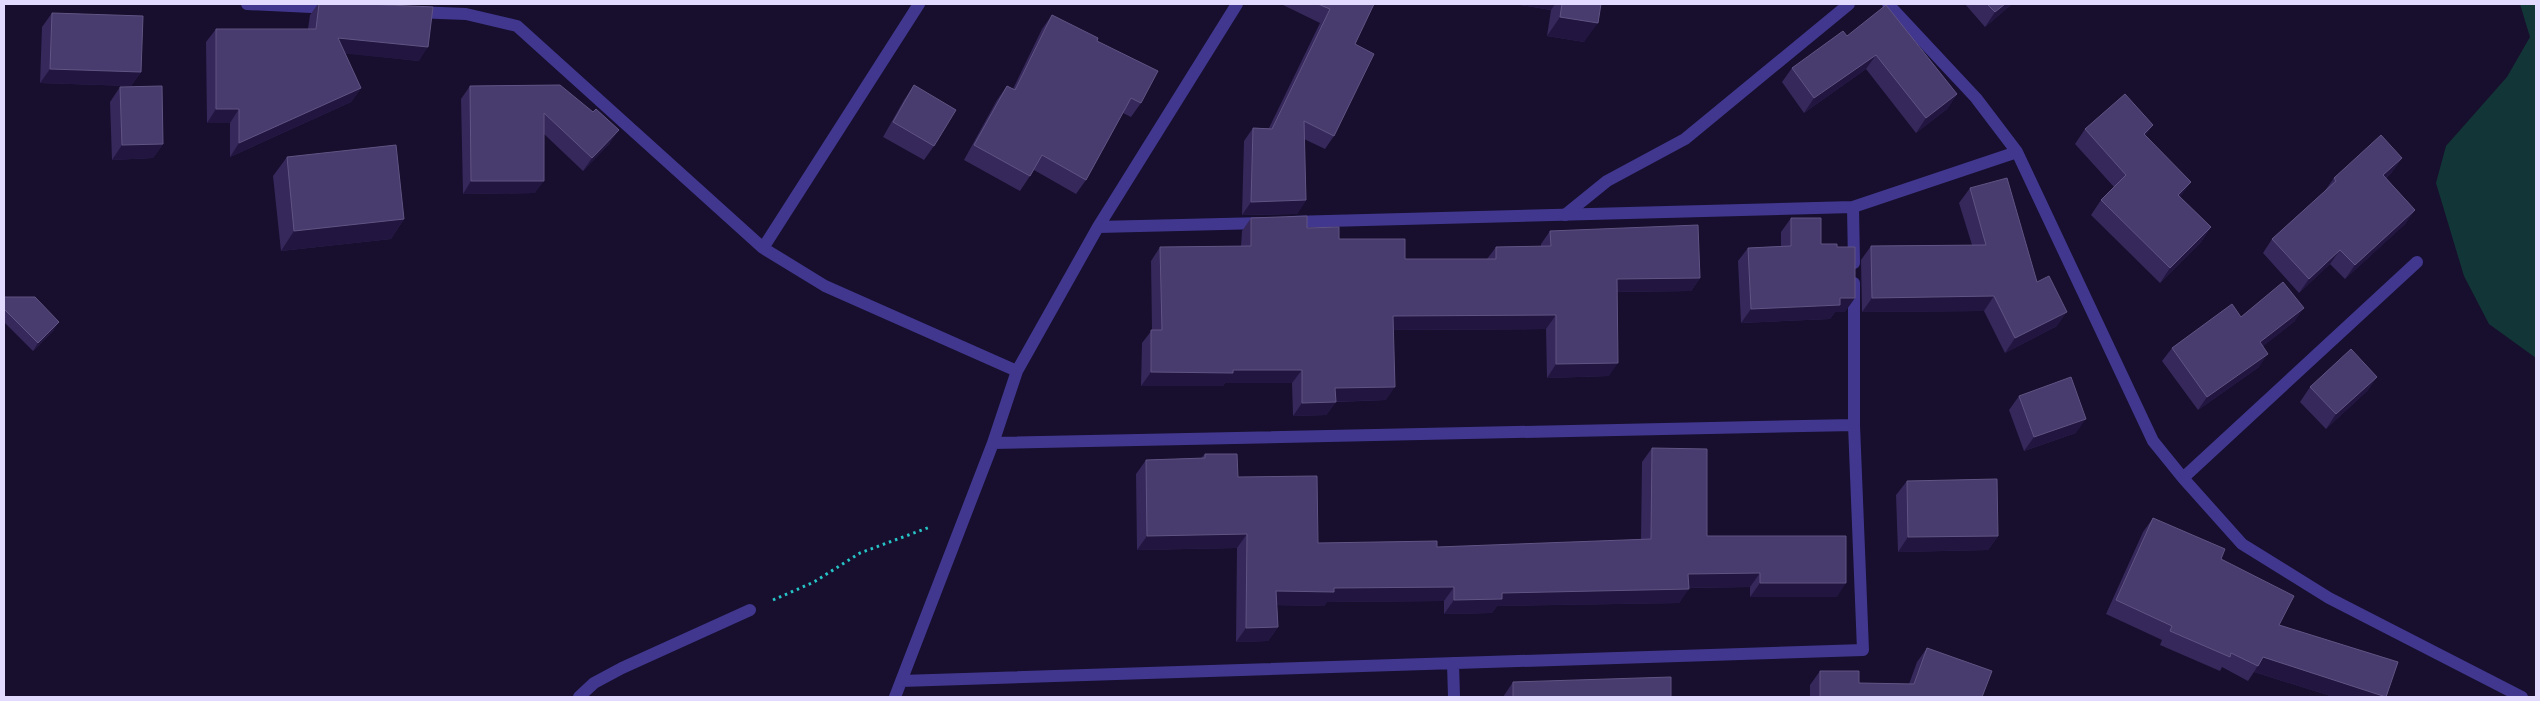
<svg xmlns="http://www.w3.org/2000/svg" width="2540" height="701" viewBox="0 0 2540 701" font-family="'Archivo Narrow',sans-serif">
  <rect width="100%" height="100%" fill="#170f2d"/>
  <path fill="#123637" d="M2520 4H2536V358L2489 324 2464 276 2436 183 2446 146 2507 77 2530 37Z"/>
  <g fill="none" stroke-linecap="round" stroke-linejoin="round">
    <path stroke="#27c4c7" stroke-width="3" stroke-dasharray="2.5 4" stroke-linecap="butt" d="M773 600 814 582 860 553 930 527"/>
    <path stroke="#41378f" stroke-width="12" d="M1565 215 1607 181 1685 139 1849 4"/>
    <path stroke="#41378f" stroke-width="12" d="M247 4 332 8
      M1888 4 1976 98 2017 152 2153 441 2183 478 2242 544 2329 598 2522 697
      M415 12 466 14 517 26 763 248 825 286 1017 371
      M1853 207 2017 152
      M1290 222 1853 207 1854 263
      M1098 227 1263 223
      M763 248 919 4
      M993 443 1854 425
      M2183 478 2417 262
      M1453 663 1454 697
      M901 681 1863 650 1854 425V283
      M579 697 594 683 622 668 750 610
      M895 697 993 443 1017 371 1098 227 1237 4"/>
  </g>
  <path fill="#36285b" d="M318 4H367L419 61 345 53 361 88 351 102 230 157V123H207L206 42 216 29H308L310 15Z
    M1284 4H1374L1355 44 1334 136 1325 149 1304 139 1306 200 1297 214 1242 215 1244 141 1253 128H1269L1320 23 1283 5Z
    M1514 4H1601L1584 42 1547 36 1551 10Z
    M1965 4H2012L1985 27Z
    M52 13 141 72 131 86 40 83 42 27Z
    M1052 15 1097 41 1141 103 1131 117 1123 113 1086 180 1076 194 1034 170 1020 191 964 160 997 100 1007 86 1013 89 1042 29Z
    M1847 36 1957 94 1947 109 1916 133 1866 69 1804 113 1782 82 1792 68Z
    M560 85 610 143 583 171 544 134 535 193 463 194 461 99 470 86Z
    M914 85 934 146 924 160 883 137 904 100Z
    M120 87 163 144 153 158 112 160 110 102Z
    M2085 129 2146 136 2180 197 2211 227 2201 242 2160 283 2091 215 2101 200 2114 187 2075 144Z
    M287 157 404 219 391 239 281 251 273 176Z
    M2402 158 2392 172 2386 178 2415 210 2405 224 2345 279 2330 264 2299 293 2263 253 2272 239 2324 192 2334 178Z
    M1970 188 2037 282 2057 326 2005 353 1984 311 1862 312 1861 260 1871 246 1972 245 1959 203Z
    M1251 218 1307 228 1339 239 1405 259H1487L1496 247 1541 246V244L1550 231 1700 278 1691 291 1617 292 1609 376 1547 378 1546 329 1393 330 1386 400 1336 402 1326 415 1293 416 1292 383H1225L1223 386H1141L1142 343 1152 330 1151 261 1160 247 1241 246 1242 231Z
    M1791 218 1821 244 1845 312H1835L1830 319 1741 323 1738 261 1748 248 1781 246V232Z
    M4 297 54 330 33 351 4 322Z
    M2241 317 2295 321 2263 346 2259 367 2198 410 2162 361 2172 348Z
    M2377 377 2367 391 2326 429 2300 402 2310 387Z
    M2019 396 2076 433 2024 451 2009 410Z
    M1652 448 1707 536 1837 597H1750V587L1689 588 1679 603 1497 606 1492 613 1444 614V601L1327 602 1324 606 1277 605 1278 627 1268 641 1236 642 1237 548 1137 550 1136 474 1146 460 1201 458 1205 454 1238 477 1318 543 1437 547 1641 540 1642 462Z
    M1907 481 1998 536 1988 550 1898 552 1896 495Z
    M2153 518 2221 559 2279 625 2398 662 2386 697H2334L2254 672 2248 681 2222 667 2220 671 2160 645 2162 640 2106 614 2143 532Z
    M1927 648 1982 697H1810V685L1820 671 1859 683 1909 684 1917 662Z
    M1513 682 1671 697H1503Z"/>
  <path fill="#221641" d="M1514 4H1555L1551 10Z
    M2005 4H2012L1985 27 1995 12Z
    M1560 17 1598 23 1584 42 1547 36Z
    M338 38 428 47 419 61 328 52Z
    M1876 55 1866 69 1804 113 1814 98Z
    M50 69 141 72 131 86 40 83Z
    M361 88 351 102 230 157 239 143Z
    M1957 94 1947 109 1916 133 1926 118Z
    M216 109H239L230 123H207Z
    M2153 125 2143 140 2144 134Z
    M619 130 610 143 583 171 592 158Z
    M163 144 153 158 112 160 122 145Z
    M2402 158 2392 172 2373 189 2383 175Z
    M471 181H544L535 193 463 194Z
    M2191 182 2181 196 2168 209 2178 195Z
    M1306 200 1297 214 1242 215 1251 202Z
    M2415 210 2405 224 2345 279 2355 265Z
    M404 219 391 239 281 251 294 231Z
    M2211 227 2201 242 2160 283 2170 268Z
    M2340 250 2330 264 2299 293 2309 279Z
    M1700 278 1691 291 1608 292 1617 279Z
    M1994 296 1984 311 1862 312 1872 298Z
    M1840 298H1855L1845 312H1835L1830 319 1741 323 1751 309Z
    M2304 308 2295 321 2251 356 2260 342Z
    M2067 312 2057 326 2005 353 2015 338Z
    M1556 315 1546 329 1384 330 1393 316Z
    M59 322 54 330 33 351 38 343Z
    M2268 354 2259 367 2198 410 2207 397Z
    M1618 363 1609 376 1547 378 1556 364Z
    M1233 370H1302L1292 383H1225L1223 386H1141L1151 372Z
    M2377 377 2367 391 2326 429 2336 414Z
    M1395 387 1386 400 1326 402 1335 388Z
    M1336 402 1326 415 1293 416 1302 403Z
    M2086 419 2076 433 2024 451 2034 437Z
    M1247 534 1237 548 1137 550 1147 536Z
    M1998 536 1988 550 1898 552 1908 537Z
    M1760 573 1750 587 1678 588 1688 574Z
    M1760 583H1846L1837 597H1750Z
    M1454 587 1444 601 1327 602 1324 606 1267 605 1276 591 1334 588Z
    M1689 589 1679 603 1497 606 1492 613 1444 614 1454 600 1502 593Z
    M1278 627 1268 641 1236 642 1246 628Z
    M2263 657 2386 697H2334L2254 672Z"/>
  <path fill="#483b6d" stroke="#605484" d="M319 4H367L433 7 428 47 338 38 361 88 239 143V109H216V29H316Z
    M1318 4H1374L1355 44 1374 54 1334 136 1304 121 1306 200 1251 202 1253 128 1272 129 1330 9Z
    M1562 4H1601L1598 23 1560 17Z
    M1987 4H2005L1995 12Z
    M1886 5 1957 94 1926 118 1876 55 1814 98 1792 68 1843 31 1847 36Z
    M52 13 143 16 141 72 50 69Z
    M1052 15 1098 38 1097 41 1158 71 1141 103 1131 98 1086 180 1042 155 1030 176 974 145 1007 86 1015 90Z
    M560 85 593 112 596 109 619 130 592 158 544 113V181H471L470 86Z
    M914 85 956 110 934 146 893 122Z
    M162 86 163 144 122 145 120 87Z
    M2125 94 2153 125 2144 134 2191 182 2178 195 2211 227 2170 268 2101 200 2126 175 2085 129Z
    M2381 135 2402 158 2383 175 2415 210 2355 265 2340 250 2309 279 2272 239 2336 181 2334 178Z
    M396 145 404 219 294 231 287 157Z
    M2007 178 2037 282 2049 276 2067 312 2015 338 1994 296 1872 298 1871 246 1986 245 1970 188Z
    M1307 216V228L1339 227V239H1405V259H1496V247L1551 246 1550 231 1698 225 1700 278 1617 279 1618 363 1556 364V315L1393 316 1395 387 1335 388 1336 402 1302 403V370H1233V373L1151 372V330H1162L1160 247 1251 246V218Z
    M1791 218H1821V244H1837V247H1855V298H1840V305L1751 309 1748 248 1791 246Z
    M2283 282 2304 308 2260 342 2268 354 2207 397 2172 348 2232 304 2241 317Z
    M4 297H35L59 322 38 343 4 309Z
    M2351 349 2377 377 2336 414 2310 387Z
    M2071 377 2086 419 2034 437 2019 396Z
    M1652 448 1707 449V536H1846V583H1760V573L1688 574 1689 589 1502 593V599L1454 600V587L1334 588V592L1276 591 1278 627 1246 628 1247 534 1147 536 1146 460 1205 458V454H1237L1238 477 1317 476 1318 543 1437 541V547L1651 539Z
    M1997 479 1998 536 1908 537 1907 481Z
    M2153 518 2225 549 2221 559 2294 596 2279 625 2398 662 2386 697 2263 657 2258 666 2231 653 2230 657 2170 631 2172 626 2116 600Z
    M1927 648 1992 671 1982 697H1820V671H1859V683L1914 684Z
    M1671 677V697H1513V682Z"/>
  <rect width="2540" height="701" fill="none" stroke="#e2dbff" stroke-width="10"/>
</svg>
